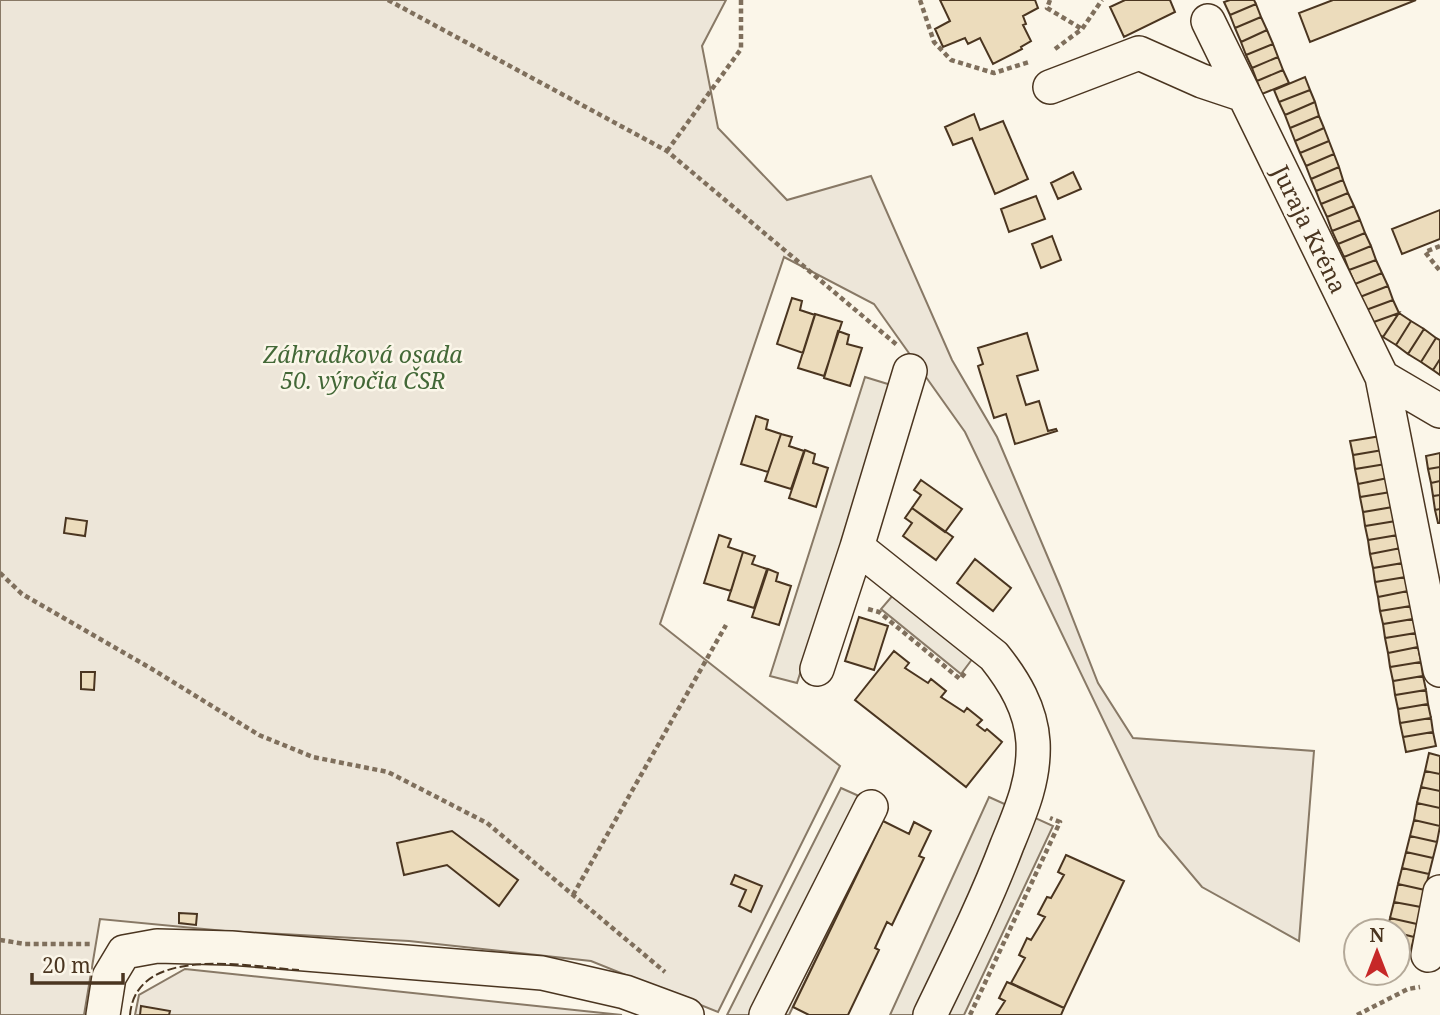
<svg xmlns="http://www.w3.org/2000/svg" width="1440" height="1015" viewBox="0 0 1440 1015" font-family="'Noto Serif',serif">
  <rect width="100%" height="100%" fill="#fbf6e9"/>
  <path fill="#ede6d9" stroke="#887966" stroke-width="2" d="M0 0H726L702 46 718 128 787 200 871 176 952 360 997 437 1060 586 1098 683 1133 738 1314 751 1299 941 1202 887 1159 836 965 432 874 304 784 257 660 624 840 766 718 1012 591 961 409 941 225 931 100 919 84 1015H0Z
    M185 969 622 1015H135L139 995Z"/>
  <path fill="#ede7d9" stroke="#887966" stroke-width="2" d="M865 377 891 385 797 683 770 676Z
    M894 594 973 658 961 674 881 609Z
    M841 788 888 809 789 1015H727Z
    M989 797 1053 826 964 1015H890Z"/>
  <path fill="#ecdcbc" stroke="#4a3520" stroke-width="2" d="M940 0H1035L1038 8 1023 16 1026 24 1023 25 1031 41 1021 47 1022 49 993 64 980 38 968 44 965 38 943 47 935 29 950 21Z
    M1125 0H1170L1175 12 1124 37 1110 7Z
    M1230 0H1254L1256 4 1230 15 1224 2Z
    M1333 0H1416L1310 42 1299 13Z
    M1256 4 1261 17 1235 28 1230 15Z
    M1261 17 1267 30 1241 42 1235 28Z
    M1267 30 1273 44 1246 55 1241 42Z
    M1273 44 1278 57 1252 68 1246 55Z
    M1278 57 1283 70 1257 81 1252 68Z
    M1283 70 1289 83 1262 94 1257 81Z
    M1305 77 1310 90 1279 102 1274 90Z
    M1310 90 1315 102 1285 115 1279 102Z
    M1315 102 1319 116 1290 128 1285 115Z
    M974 114 980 130 1003 121 1028 179 995 194 972 138 953 145 945 127Z
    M1319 116 1324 128 1295 141 1290 128Z
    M1324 128 1329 141 1300 153 1295 141Z
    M1329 141 1334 154 1306 166 1300 153Z
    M1334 154 1339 167 1311 179 1306 166Z
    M1339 167 1343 180 1316 191 1311 179Z
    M1073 172 1081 189 1058 199 1051 183Z
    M1343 180 1348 193 1321 204 1316 191Z
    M1348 193 1354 206 1327 217 1321 204Z
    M1036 196 1045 219 1009 232 1001 209Z
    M1354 206 1360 220 1332 231 1327 217Z
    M1440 210V239L1402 254 1392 229Z
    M1360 220 1365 233 1338 244 1332 231Z
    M1365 233 1371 246 1344 257 1338 244Z
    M1052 236 1061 260 1041 268 1032 244Z
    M1371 246 1376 260 1349 270 1344 257Z
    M1376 260 1382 273 1355 284 1349 270Z
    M1382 273 1388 286 1360 297 1355 284Z
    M1388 286 1393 300 1366 310 1360 297Z
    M792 298 802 301 800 310 815 315 803 353 777 344Z
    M1393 300 1399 313 1371 323 1366 310Z
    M1399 313 1411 321 1396 345 1383 337Z
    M1399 313 1383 337 1377 333 1371 323Z
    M815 314 842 322 824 376 798 368Z
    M1411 321 1424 329 1408 354 1396 345Z
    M1424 329 1436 338 1421 362 1408 354Z
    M838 331 849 335 847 344 862 348 850 386 824 378Z
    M1027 333 1038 370 1017 376 1026 405 1039 401 1048 431 1056 429 1057 431 1015 444 1006 414 994 418 978 366 983 364 978 348Z
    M1436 338 1440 340V359L1433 370 1421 362Z
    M1440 359V375L1433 370Z
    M756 416 768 420 766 429 781 434 768 472 741 464Z
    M781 434 792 437 789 446 804 451 791 489 765 481Z
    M1381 436 1383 450 1353 455 1350 441Z
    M805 450 815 454 813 463 828 468 816 507 789 498Z
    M1383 450 1386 464 1355 469 1353 455Z
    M1440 453V467L1428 469 1426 456Z
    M1386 464 1388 478 1358 484 1355 469Z
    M1440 467V481L1431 483 1428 469Z
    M1388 478 1391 492 1360 497 1358 484Z
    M921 480 962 509 945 532 912 508 921 495 914 490Z
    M1440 481V495L1433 496 1431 483Z
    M1391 492 1393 507 1363 512 1360 497Z
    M1440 495V509L1435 510 1433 496Z
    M1393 507 1396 521 1365 526 1363 512Z
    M912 508 953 537 936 560 903 536 912 523 905 518Z
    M1440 509V523H1438L1435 510Z
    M66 518 87 521 85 536 64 533Z
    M1396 521 1398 535 1368 540 1365 526Z
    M719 535 731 539 728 547 743 552 731 591 704 583Z
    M1398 535 1401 548 1370 554 1368 540Z
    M1401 548 1403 563 1373 568 1370 554Z
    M743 552 755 556 752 564 767 569 754 608 728 600Z
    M975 559 1011 588 993 611 957 583Z
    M1403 563 1406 577 1375 582 1373 568Z
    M768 569 778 573 776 581 791 586 779 625 752 617Z
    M1406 577 1408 591 1378 597 1375 582Z
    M1408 591 1411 606 1380 611 1378 597Z
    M1411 606 1413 619 1383 624 1380 611Z
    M859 617 888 626 874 670 845 661Z
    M1413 619 1416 633 1385 638 1383 624Z
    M1416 633 1418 647 1388 653 1385 638Z
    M1418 647 1421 662 1390 667 1388 653Z
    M894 651 909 663 905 668 928 683 931 679 946 691 941 697 964 712 967 708 982 720 977 725 985 731 987 729 1002 742 966 787 855 700Z
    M1421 662 1423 676 1393 681 1390 667Z
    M81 672H95L94 690 81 689Z
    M1423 676 1426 690 1395 695 1393 681Z
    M1426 690 1428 704 1398 709 1395 695Z
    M1428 704 1431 718 1400 723 1398 709Z
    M1431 718 1433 732 1403 737 1400 723Z
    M1433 732 1436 746 1406 752 1403 737Z
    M1429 753 1440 756V774L1425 771Z
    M1425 771 1440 774V791L1421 787Z
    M1421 787 1440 791V808L1417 803Z
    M1417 803 1440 808V826L1414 820Z
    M1414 820 1440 826 1437 842 1410 836Z
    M883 821 909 834 914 822 931 831 919 856 924 858 892 925 887 922 875 948 879 950 848 1015H809L793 1007Z
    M452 831 518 880 499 906 447 865 404 875 397 843Z
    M1410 836 1437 842 1433 858 1406 852Z
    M1406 852 1433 858 1429 874 1402 868Z
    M1066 855 1124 881 1064 1008 1011 983 1025 958 1019 955 1027 938 1031 940 1045 917 1038 914 1047 897 1051 898 1064 875 1058 872Z
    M1402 868 1429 874 1425 890 1398 884Z
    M735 875 762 886 751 912 739 906 746 890 731 884Z
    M1398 884 1425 890 1421 907 1394 902Z
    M1394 902 1421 907 1417 924 1390 918Z
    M179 913 197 914 196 925 179 923Z
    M1390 918 1417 924 1414 937 1398 933V931H1387Z
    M1398 933 1414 937 1411 950 1398 947Z
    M1007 982 1064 1008 1061 1015H996L1005 1001 999 998Z
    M141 1006 170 1011 169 1015H140Z"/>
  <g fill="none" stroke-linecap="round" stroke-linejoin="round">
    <defs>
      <path id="minor" d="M1208 21 1382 377 1440 411
        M1050 87 1139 53 1202 81 1244 95
        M910 371 857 547 994 656C1014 681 1031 709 1033 742 1035 779 1021 811 1007 845 985 903 957 959 930 1015
        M1382 377 1440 670
        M817 669 857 547
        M1428 955 1440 892
        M103 1015 109 977 124 952 157 946 231 948 542 973 625 992 687 1015
        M766 1015 871 807"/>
    </defs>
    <use href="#minor" stroke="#4a3520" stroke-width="36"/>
    <path stroke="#7f6f5c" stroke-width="4.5" stroke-dasharray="5 3.5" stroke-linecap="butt" d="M388 0 667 151 897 345
      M920 0 934 42 951 60 994 73 1029 62
      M1050 0 1047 8 1082 29
      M1055 49 1082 29 1102 0
      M667 151 741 49V0
      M1440 246 1425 252 1440 271
      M0 573 22 594 152 669 259 735 313 757 388 772 487 823 665 972
      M868 609 879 612 960 679 966 672
      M573 895 726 625
      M0 940 25 944H93
      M970 1015 1060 822 1050 818
      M1357 1015 1408 989 1420 987"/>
    <use href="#minor" stroke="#fbf6e9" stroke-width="33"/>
    <path stroke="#4a3520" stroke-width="2" stroke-dasharray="9 3.5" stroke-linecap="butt" d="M130 1015C136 943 251 967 299 970"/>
  </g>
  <g text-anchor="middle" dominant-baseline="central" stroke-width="5" stroke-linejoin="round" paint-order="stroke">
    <g font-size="23" fill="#4a3520" stroke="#fbf6e9">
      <text transform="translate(1310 229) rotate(64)">Juraja Kréna</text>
    </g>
    <g font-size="23" font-style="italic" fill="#436837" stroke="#fbf6e9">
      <text x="363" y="354">Záhradková osada<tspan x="363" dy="26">50. výročia ČSR</tspan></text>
    </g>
  </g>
  <g transform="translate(1377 952)"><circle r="33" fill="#fbf6e9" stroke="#b4a999" stroke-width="2"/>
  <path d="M0-5L12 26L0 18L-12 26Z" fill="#c62828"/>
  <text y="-10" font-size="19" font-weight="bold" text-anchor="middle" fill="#4a3520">N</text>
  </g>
  <path d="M32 973v10h91v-10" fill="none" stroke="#4a3520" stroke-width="3.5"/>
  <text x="42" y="973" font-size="21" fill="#4a3520" stroke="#fbf6e9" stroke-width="5" paint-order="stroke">20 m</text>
</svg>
